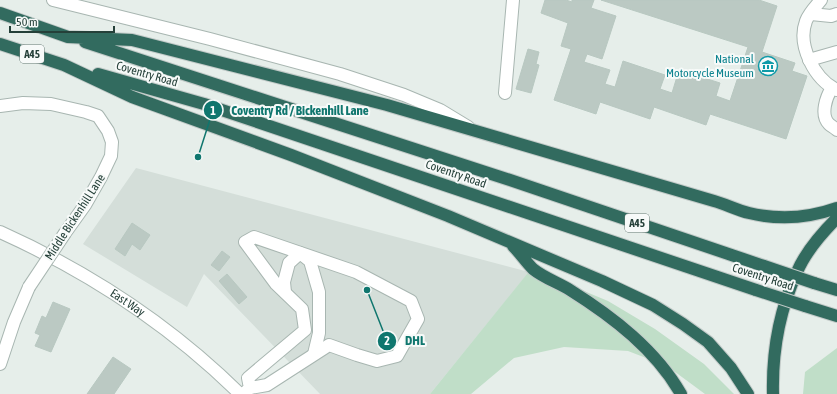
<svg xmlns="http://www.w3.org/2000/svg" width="837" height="394" viewBox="0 0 837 394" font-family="'Asap Condensed',sans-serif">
  <rect width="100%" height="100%" fill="#e6eeea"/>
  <path fill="#d4ded9" d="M136 168 529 272 430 394H320L204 274 187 307 83 244Z"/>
  <path fill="#c0dec8" d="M531 269 608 301 655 329 704 364 734 394H705L667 366 628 351 564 347 514 358 471 394H430Z
    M837 348V394H803L805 372Z"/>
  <path fill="#bbc9c3" stroke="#b8c8c1" d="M545 0H566L572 2V0H594L591 8 616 16 602 59 587 54 584 62 610 70 605 84 615 87 623 61 665 75 660 89 672 93 679 70 720 83 716 96 730 101 748 47 601 0H759L777 6 762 52 795 63 792 71 807 76 786 139 710 114 706 125 654 107 650 119 600 102 596 114 554 100 571 49 561 46 568 23 541 13Z
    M528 49 539 52 536 64 539 65 531 93 516 89Z
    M132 223 150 235 140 250 132 244 125 256 115 249Z
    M222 251 230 257 219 271 211 265Z
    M227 274 247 297 239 304 219 281Z
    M53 302 70 309 51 352 35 346 40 335 35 333 42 316 46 318Z
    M113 357 131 369 114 394H87Z"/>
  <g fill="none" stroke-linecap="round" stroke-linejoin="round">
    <defs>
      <g id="minor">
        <path d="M53 0 210 39 340 74 404 95 440 110 468 127"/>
        <path d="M821 0C816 6 809 13 806 21 797 45 814 79 837 90"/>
        <path d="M811 14 831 16 837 14"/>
        <path d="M809 60 837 52"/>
        <path d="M832 88C826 97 820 115 829 124 831 126 835 128 837 130"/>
        <path d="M505 93 513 0"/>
        <path d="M0 106 23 103 51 104 86 112 98 116 108 131 112 142 111 156 101 177 85 205 65 233"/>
        <path id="s1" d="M0 232C89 272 171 326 240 394"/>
        <path d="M285 292 284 282 289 263 300 253 310 261 319 292V333L314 354"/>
        <path d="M0 364 14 322 29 287"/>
        <path d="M243 394 250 388 267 385 329 345 357 355 377 361 397 356 418 319 411 301 356 272 254 237 245 242 276 284 302 309 305 330 248 378 250 388"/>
      </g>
      <path id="highway" d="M0 13 68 37 132 40 387 105 714 201C725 204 737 210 749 213 778 220 809 218 837 208
        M85 42 510 180 764 266
        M0 44 64 65 132 97 291 155 448 216 602 281 653 305 683 324 708 342 731 368 748 394
        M98 74 204 104 756 290
        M513 246C520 253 526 262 533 269 544 278 559 283 570 290 613 317 656 350 681 394
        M814 283 837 290
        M805 306 837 316
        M773 394C772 351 779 311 797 272 805 253 823 232 837 218"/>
    </defs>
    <use href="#minor" stroke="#a8b6b1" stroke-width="14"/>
    <use href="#highway" stroke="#c2cac8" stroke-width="14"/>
    <use href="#minor" stroke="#fff" stroke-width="12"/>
    <use href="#highway" stroke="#326b5f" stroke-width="12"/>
    <defs>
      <path id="minor-bridge" d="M29 287 65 233"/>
      <path id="highway-bridge" d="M764 266 814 283
        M756 290 805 306"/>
    </defs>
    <use href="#minor-bridge" stroke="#a8b6b1" stroke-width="14" stroke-linecap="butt"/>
    <use href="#highway-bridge" stroke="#c2cac8" stroke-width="14" stroke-linecap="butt"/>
    <use href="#minor-bridge" stroke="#fff" stroke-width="12"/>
    <use href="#highway-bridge" stroke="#326b5f" stroke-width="12"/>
  </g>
  <defs>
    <symbol id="museum-ring" viewBox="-11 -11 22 22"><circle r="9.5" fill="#f7faf9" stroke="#0f9aa8" stroke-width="1.5"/><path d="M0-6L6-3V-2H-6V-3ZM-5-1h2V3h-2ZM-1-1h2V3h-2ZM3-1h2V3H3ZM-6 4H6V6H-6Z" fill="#0f9aa8"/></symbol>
  </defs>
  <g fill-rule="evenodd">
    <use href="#museum-ring" x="757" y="55" width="22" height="22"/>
  </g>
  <g text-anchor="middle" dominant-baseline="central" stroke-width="4" stroke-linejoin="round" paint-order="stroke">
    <g fill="#f7faf9" stroke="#647873" stroke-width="1">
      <rect x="20" y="45" width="24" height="18" rx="3"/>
      <rect x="625" y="214" width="24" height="18" rx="3"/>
    </g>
    <g font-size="11" font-weight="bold" fill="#254039">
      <text x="32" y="54">A45</text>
      <text x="637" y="223">A45</text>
    </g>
    <g font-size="12" fill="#0d838f" stroke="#f7faf9" text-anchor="end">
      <text x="754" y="59">National<tspan x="754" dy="14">Motorcycle Museum</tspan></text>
    </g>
    <g font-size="12" fill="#254039" stroke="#f7faf9">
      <text transform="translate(147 74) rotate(16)">Coventry Road</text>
      <text transform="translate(456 174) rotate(19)">Coventry Road</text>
      <text transform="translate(75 217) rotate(-57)">Middle Bickenhill Lane</text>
      <text transform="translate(763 277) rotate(18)">Coventry Road</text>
      <text stroke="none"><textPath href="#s1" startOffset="146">East Way</textPath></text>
    </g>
  </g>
  <path fill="none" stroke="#0f766e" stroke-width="1.5" d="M198 157L213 110M367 290L387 341"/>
  <g fill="#0f766e" stroke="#f7faf9" stroke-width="1.5">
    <circle cx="198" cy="157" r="4"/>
    <circle cx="367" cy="290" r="4"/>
    <circle cx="213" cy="110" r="10"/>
    <circle cx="387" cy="341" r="10"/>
  </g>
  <g font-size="12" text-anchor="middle" font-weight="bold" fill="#fff">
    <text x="213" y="115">1</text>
    <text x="387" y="345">2</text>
  </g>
  <g font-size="13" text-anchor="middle" font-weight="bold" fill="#0f766e" stroke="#f7faf9" stroke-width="4" stroke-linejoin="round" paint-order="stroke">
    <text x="300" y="115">Coventry Rd / Bickenhill Lane</text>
    <text x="415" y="345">DHL</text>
  </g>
  <path d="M10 26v6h104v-6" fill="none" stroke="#254039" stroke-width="2"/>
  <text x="16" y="26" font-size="12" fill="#254039" stroke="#f7faf9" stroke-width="3" paint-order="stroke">50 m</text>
</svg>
